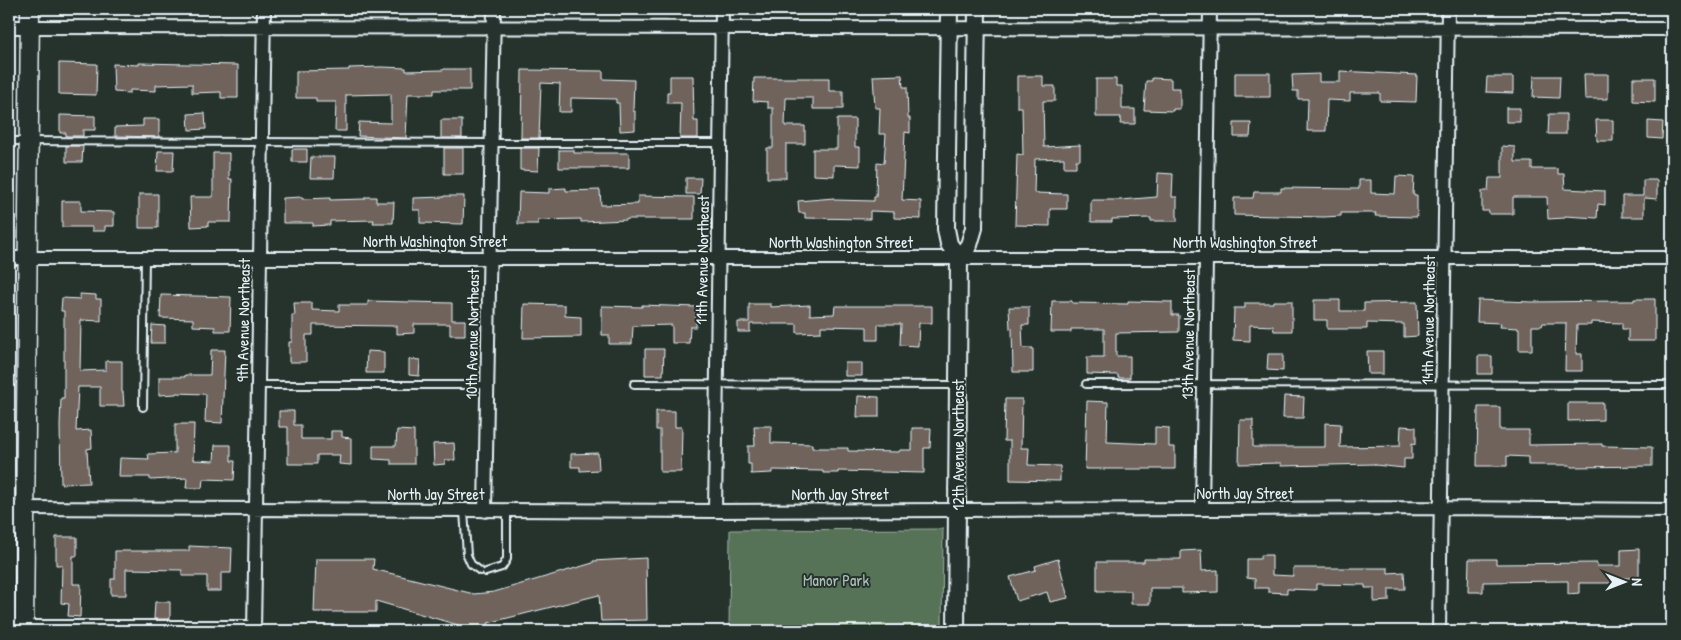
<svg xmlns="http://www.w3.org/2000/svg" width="1681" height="640" viewBox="0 0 1681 640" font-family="'Patrick Hand',sans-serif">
  <rect width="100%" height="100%" fill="#26332d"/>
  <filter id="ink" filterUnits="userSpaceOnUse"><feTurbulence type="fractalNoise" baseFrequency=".02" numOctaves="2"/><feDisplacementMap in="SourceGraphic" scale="10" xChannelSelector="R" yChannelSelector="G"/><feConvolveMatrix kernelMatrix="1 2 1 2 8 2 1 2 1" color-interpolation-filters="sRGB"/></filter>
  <g filter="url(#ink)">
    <path fill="#577359" stroke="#a0b2a8" d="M943 529 942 631H729L730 530Z"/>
    <path fill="#70645b" stroke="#e8f1f8" d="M59 63 97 64 96 95 59 94Z
      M139 63 238 65V98H221V92L192 93V84L156 85V91L130 90V93L114 92 113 64 139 65Z
      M382 67 406 68V71L443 70 444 69H470V90H434V94H408L406 138 358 136 359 122 391 123V94L346 95V131H335L336 102H316V98H296V71L349 70V68Z
      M522 70 603 71V79L634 80 633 111H635V130L620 131 619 103H616V99L571 98V112H559L560 84 541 83 539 138H521Z
      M1340 71 1417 75 1416 102 1380 101V93H1350V101L1327 100 1326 131H1307L1308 99H1298V91H1293L1292 75 1319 74V82H1340Z
      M1235 73H1270V97H1235Z
      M1584 74H1608V99H1585Z
      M902 75 903 87H907L908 118H910V133L905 132 902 200 921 201V219L894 218V212L870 211V219L805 218V213H799L798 201 834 198V200L874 201V197H876L877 162 884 163 886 134H879L880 108H875L873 76Z
      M670 76H693L694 121H698V138H680L681 103H667V92H670Z
      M1017 76H1043V86H1055V101H1043L1044 147 1080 145V160H1076V167H1064V158L1035 159 1034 193 1067 194V209H1050V226L1015 225 1017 154 1023 155 1022 107H1017Z
      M1534 76H1560L1559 98 1533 97Z
      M1487 77H1513V93L1486 92Z
      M754 78H829V91H843V109H813V98H786L785 126H805V144H786V178H767V148H773V108H768V102L753 101Z
      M1152 78 1171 79V88H1180V109H1173V111L1144 110 1146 81H1152Z
      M1633 78H1655V102L1633 101Z
      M1096 79H1116V86H1122V109H1135V124H1120L1121 117H1096Z
      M1506 108H1520V122H1506Z
      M205 113 206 129 189 130 188 114Z
      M1549 114H1566V134H1548Z
      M60 115 95 116V130H83V136H66V133H60Z
      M143 119H159V137L115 136V127L143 126Z
      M837 119H855V147H860V166L834 165V176L813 175V149H837Z
      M441 120H462V138H441Z
      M1596 120H1613V141H1597Z
      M1648 121 1663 122 1662 139 1648 138Z
      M1234 123H1251L1250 137H1234Z
      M66 146H83L82 162H66Z
      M1502 146 1515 147V162H1532V169H1558V174H1564L1565 189 1605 191V205L1598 204 1597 218 1565 216V218L1548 219 1547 197H1513V214H1489V211H1482V191H1488L1489 178H1502Z
      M444 148H463V174H444Z
      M520 148H539L538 171 520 170Z
      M292 149H307V162H292Z
      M559 150H574V153H629V168H559Z
      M158 151H174L173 171H157Z
      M213 153H229V179H232L231 222H208V226L191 227 190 197H213Z
      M311 157H335L334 178H310Z
      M1158 173 1173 174 1172 197H1177V221H1151V218L1112 219V222H1091V200H1120L1157 197Z
      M1396 176 1414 177 1413 195H1417V217L1375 216 1376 213H1341V216L1324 217 1234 215V198H1253L1254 192H1281V188L1359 189V180H1371V193L1395 194Z
      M686 178H701L700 194H686Z
      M1643 180H1657V199L1644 198V217H1622V196H1643Z
      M566 188V191L600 190 601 205 638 204V196L694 197V219H627V220L581 222V219L538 220V224H518L519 192 549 193V189Z
      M139 194H158V228H139Z
      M444 196H464L463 224 420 223V210H413V198L444 197Z
      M302 197V199L330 198V200L365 199V197H376V202H394L393 223H373L374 220 330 221V225L313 226V223H283V198Z
      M62 201H81V211L114 212V226H105V231H92V227H62Z
      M80 294 96 295V299H101V321L81 320 80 371 106 370V361H122V392H123L124 406H100V387H78L76 431 91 430 92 448 87 449 89 483 61 484 60 426 61 398H64V311H61L62 298 80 299Z
      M161 295 231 297 230 331H215V327L193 326V319L160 318Z
      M1634 299H1655V341H1628V329H1622V323L1591 322V325H1577L1576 354H1582V371H1565L1566 323H1543L1542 326H1532V350H1519V328L1500 327 1501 323 1477 322 1478 300 1532 302 1620 301H1634Z
      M1314 300H1340V311H1364V303L1417 302 1418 336 1404 337V324L1367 323V329H1327V320H1314Z
      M368 301 452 303V320H465V335H450V324H414V333L397 334V326L313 325V335H306V362H289V342H292V315H295L294 303H312V310L339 311V305H368Z
      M1052 301H1072V303L1128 304V301L1172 302V315H1179V332L1116 333V356H1130V378H1118V375L1087 374V357H1104V329H1071V332H1051Z
      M1273 301H1292V331H1274L1273 326 1250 325V341L1233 340 1234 308H1245V303H1273Z
      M524 304 565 305V316L581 317V337L523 338Z
      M749 304H771V307L810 305V315L834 314 835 306H932V323H919L918 346 900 345 901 324H878V340H867V327L821 326V332L797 333V324H750V332H738V322H749Z
      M642 305 696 307V327H690L689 343H672V325L633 326 632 344H609V335H602V306L642 307Z
      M1009 307H1029V325H1022L1023 348H1033V372H1013L1012 328 1010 329Z
      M152 325 165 326V343H151Z
      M645 349H664L663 375H645Z
      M211 350H225L222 423 205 422 206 394 176 393V394L159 395V377H185V375H210Z
      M367 351 384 352V373H366Z
      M1367 351H1383V374H1368Z
      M1268 354H1283V371L1267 370Z
      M1478 356H1492V374H1478Z
      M409 359 420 360 419 376 409 375Z
      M845 363H862V376H845Z
      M858 396 879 397V417H857Z
      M1284 396 1304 397 1303 418H1283Z
      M1005 399H1022L1021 448H1029L1028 465 1060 466V481L1010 480V441H1004Z
      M1087 401 1108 402 1107 442 1155 444V427L1169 428V447H1175V469H1085Z
      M1568 403H1603V420L1568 421Z
      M1478 407H1500V430H1529V445L1602 444V446L1652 447V466L1571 467 1570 465H1528V457L1507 456V466H1477Z
      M279 411H294V425H301V439H331V431H342V437L351 438V465L339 464 340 455H317V464H288V427H279Z
      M656 411H675V427H682L681 472H660V430H656Z
      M1240 420H1253V447H1325V423L1341 424 1340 447 1400 446 1401 426 1416 427V444L1412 443V459H1404V468L1375 465V464L1281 466V463L1239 464Z
      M175 424H194L193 460 214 461 215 445H231V461H235L234 480 203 479 202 488H186L187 478 150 480V477H119L120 458 149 459 148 454 175 453Z
      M754 426H771V443L812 444V448H848V451L899 452 900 450H912V428H931L930 448H924V473L838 471V473H823V471L772 470V473L751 474V464H748V446H755Z
      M397 430 414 431V464H391V460L373 459V446H396Z
      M454 443 455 460H445V464L434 465 433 444Z
      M598 453 599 470 580 471V467H571V454Z
      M56 537H77V556H73V584H81L80 617 68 616 69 604 61 603 62 565H56Z
      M189 546 232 548 231 573H221V591H207V576H182V570L126 569V595H111V579H115V551H189Z
      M1639 549V578H1612V583H1579V593L1568 594V581L1483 582V592H1468L1469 559H1496V564L1597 563V566H1621V550Z
      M1201 550 1202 571 1218 570V592L1182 593V588H1150V604H1131V591H1097V562H1144V559H1181V551Z
      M1261 555H1272V575L1293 576V568H1388V573L1404 572 1405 589H1389V601L1374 602V588H1365V585L1316 584V590L1287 589V593L1268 592V588H1255V579L1247 578V559H1260Z
      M646 558 647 620 601 621 599 595 488 623 490 631H459L458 625 376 601V612H314L316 559H374L373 569 474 594 494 592 593 563V561Z
      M1058 559 1068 598 1050 602 1047 592 1017 601 1010 577 1036 570 1035 566Z
      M155 602H170V619H154Z"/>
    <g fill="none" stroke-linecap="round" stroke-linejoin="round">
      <defs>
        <path id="service" d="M9 141 492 143H720
          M634 384 958 385
          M1086 384 1672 385
          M258 385H487
          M143 407 145 257
          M464 511 467 555 471 564 480 571
          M486 572 502 567 507 559V511
          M9 624H254"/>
        <path id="minor" d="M9 27 1672 29
          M9 258H1672
          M9 508 715 511 1442 508 1672 510
          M1202 509 1210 9
          M485 511 494 9
          M715 511 722 9
          M254 631 264 9
          M1439 631 1448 9"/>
        <path id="tertiary" d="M949 9 946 229 949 244 959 258 956 631
          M959 258 969 245 974 228 977 9"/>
        <path id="secondary" d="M24 631 30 9"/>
      </defs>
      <use href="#service" stroke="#e8f1f8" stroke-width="10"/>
      <use href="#minor" stroke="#e8f1f8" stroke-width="16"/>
      <use href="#tertiary" stroke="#e8f1f8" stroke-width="20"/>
      <use href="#secondary" stroke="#e8f1f8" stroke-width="21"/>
      <use href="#service" stroke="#26332d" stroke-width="6"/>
      <use href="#minor" stroke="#26332d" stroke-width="12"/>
      <use href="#tertiary" stroke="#26332d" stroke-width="16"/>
      <use href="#secondary" stroke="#26332d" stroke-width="18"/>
    </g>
  </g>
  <g text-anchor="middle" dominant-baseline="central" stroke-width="4" stroke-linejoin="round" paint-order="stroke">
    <g font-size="16" fill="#e8f1f8" stroke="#26332d">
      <text x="435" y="241">North Washington Street</text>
      <text x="841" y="242">North Washington Street</text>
      <text x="1245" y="242">North Washington Street</text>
      <text transform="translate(702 260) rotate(-89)">11th Avenue Northeast</text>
      <text transform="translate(243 320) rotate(-89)">9th Avenue Northeast</text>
      <text transform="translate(1428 320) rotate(-89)">14th Avenue Northeast</text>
      <text transform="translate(472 334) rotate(-89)">10th Avenue Northeast</text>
      <text transform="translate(1188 334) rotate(-89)">13th Avenue Northeast</text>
      <text transform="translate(958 445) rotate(-90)">12th Avenue Northeast</text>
      <text x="1245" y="493">North Jay Street</text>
      <text x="436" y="494">North Jay Street</text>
      <text x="840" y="494">North Jay Street</text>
    </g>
    <g font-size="16" fill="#aebfb8" stroke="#26332d">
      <text x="836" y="580">Manor Park</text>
    </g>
  </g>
  <rect width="1681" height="640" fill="none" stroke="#26332d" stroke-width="30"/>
  <rect x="15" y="15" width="1651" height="610" fill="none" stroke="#e8f1f8" stroke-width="2" filter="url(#ink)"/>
  <g transform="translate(1624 582) rotate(90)" stroke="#26332d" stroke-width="4" paint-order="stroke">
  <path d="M0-4L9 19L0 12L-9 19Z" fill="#e8f1f8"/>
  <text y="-8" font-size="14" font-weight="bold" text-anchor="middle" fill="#e8f1f8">N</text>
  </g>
</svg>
